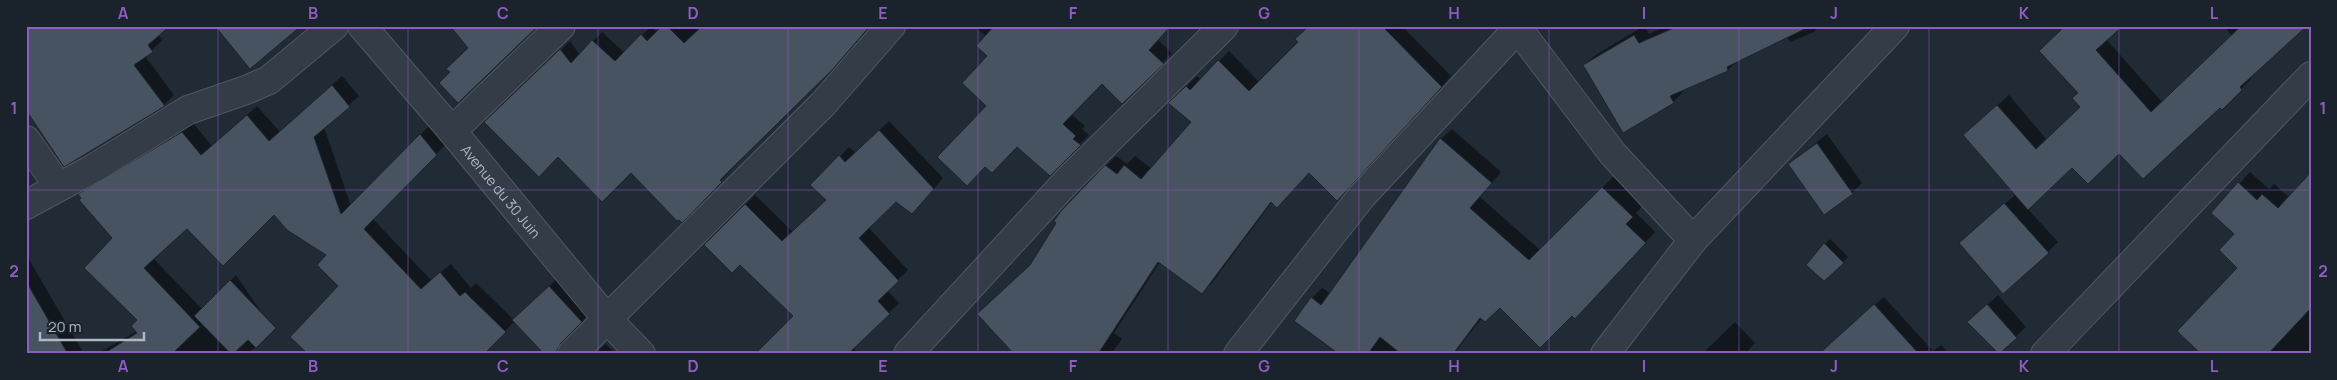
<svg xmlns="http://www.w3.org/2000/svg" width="2337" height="380" viewBox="0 0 2337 380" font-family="Manrope,sans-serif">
  <rect width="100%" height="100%" fill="#212b36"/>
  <path fill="#0007" d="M651 26 657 32 663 26H868L682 221 631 171 558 156 486 122 570 41 580 55 602 32 625 53Z
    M973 26H1170L1158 40 1172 53 1122 102 1102 82 1071 114 1085 126 1082 129 1089 135 1050 174 988 106 989 56 986 36Z
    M1316 26H1402L1451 76 1347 189 1310 171 1272 202 1212 283 1201 293 1160 262 1114 333 1122 339 1111 354H1010L1032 264 1106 166 1116 156 1127 164 1135 156 1152 169 1193 122 1170 103 1197 76 1201 80 1229 51 1259 82Z
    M1644 26 1649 34 1667 26H1820L1814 32 1790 42 1787 36 1737 61 1728 70 1682 90 1683 92 1673 102 1623 131 1584 66 1594 56Z
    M2224 26H2305L2250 77 2251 79 2222 108 2220 106 2119 152 2072 166 2027 208 2058 242 2048 252 1971 234 2016 194 1975 125 2009 95 2047 140 2082 106 2079 93 2040 51 2106 39 2162 102 2232 36Z
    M158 35 163 40 145 56 174 95 164 105 26 108Z
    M342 76 359 96 324 127 351 206 430 125 446 144 373 219 431 280 451 264 471 288 476 283 514 320 559 277 591 312 566 339V348L569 354H545L515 321 482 354 340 286 328 255 274 213 187 227 153 258 202 309 236 275 273 329 248 354H97L137 331 139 320 114 238 80 195 90 185 193 123 212 146 257 106 280 132Z
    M889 121 943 178 921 203 896 200 868 227 908 270 887 290 899 303 853 347 858 354H772L794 316 740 263 706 245 755 195 793 232 827 200 812 185 849 147 856 153Z
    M1452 129 1501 172 1480 197 1540 250 1613 177 1643 205 1636 213 1655 232 1585 307 1572 315 1500 306 1482 318 1454 354H1341L1312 298 1322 288 1331 294 1441 139Z
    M1827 134 1862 183 1852 193 1790 164Z
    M2250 172 2269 189 2274 184 2289 197 2311 173V354H2202L2239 268 2236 234 2213 213Z
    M1830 239 1848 257 1824 279 1825 244Z
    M26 254 84 354H26Z
    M1998 295 2026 327 1997 353 1969 322Z
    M1884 297 1933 351 1941 345 1950 354H1819Z
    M1735 322 1755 343 1745 354H1702Z
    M606 344 616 354H594Z"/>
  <path fill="#475360" stroke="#1c242d" d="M26 26H170L148 45 153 52 134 65 165 106 64 167 26 110Z
    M215 26H301L250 69Z
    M450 26H538L458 103 439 83 450 72 446 69 468 48Z
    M662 26H667L684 43 702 26H870L832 70 720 180 722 182 682 223 679 220 677 221 631 173 602 202 558 157 539 177 484 122 560 49 571 63 592 40 615 61 641 34 647 41Z
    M994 26H1171L1149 50 1164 64 1122 104 1102 84 1063 124 1076 136 1073 139 1081 145 1050 176 1017 147 992 173 985 167 967 186 937 157 986 106 962 83 987 56 976 46Z
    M1309 26H1382L1442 87 1337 201 1309 173 1277 208 1271 202 1202 294 1158 262 1098 354H1014L977 314 1030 265 1056 223 1054 221 1061 211 1105 165 1117 174 1124 165 1141 179 1191 122 1168 103 1186 86 1190 90 1218 60 1249 91 1298 42 1295 39Z
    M1678 26H1811L1727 67 1728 71 1670 96 1674 103 1623 133 1583 65 1634 35 1639 43Z
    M2065 26H2123L2096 50 2151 112 2241 26H2307L2240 87 2242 90 2222 110 2220 108 2143 179 2119 154 2088 184 2072 168 2028 210 1963 135 1997 105 2036 149 2080 107 2072 98 2078 93 2039 51Z
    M332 85 350 107 314 137 341 214 420 134 437 155 364 229 421 289 440 272 460 296 465 292 506 332 484 354H308L290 337 338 286 317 265 326 255 287 230 274 215 223 266 187 229 144 268 200 327 172 354H103L137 333 131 326 137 320 84 268 112 238 79 200 81 198 78 194 182 132 201 155 247 115 269 141Z
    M879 130 934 189 912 214 896 202 859 238 899 281 878 301 890 314 848 354H755L793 316 740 265 732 273 704 245 745 204 782 241 826 200 810 185 839 155 845 162Z
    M1440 138 1492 183 1470 208 1529 260 1602 187 1633 217 1626 224 1646 243 1575 319 1572 316 1540 348 1500 308 1485 322 1480 318 1453 354H1401L1380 337 1368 354H1339L1294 321 1311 297 1321 305Z
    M1817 143 1853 194 1824 215 1788 164Z
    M2311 172V308L2268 354H2201L2177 331 2237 268 2219 250 2234 234 2211 213 2238 182 2257 200 2262 194 2278 208Z
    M2004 203 2049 253 2003 294 1959 243Z
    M1824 243 1844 263 1824 281 1806 265Z
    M230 280 276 328 256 348 248 340 233 354H231L194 316Z
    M26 281 68 354H26Z
    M549 286 582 322 561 343 555 354H544L512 320Z
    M1874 304 1919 354H1819Z
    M1987 304 2017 338 1999 354 1967 322Z"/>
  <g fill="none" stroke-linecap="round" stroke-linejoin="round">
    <defs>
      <g id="street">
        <path id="s1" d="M362 26 452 131 607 319 641 354"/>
        <path d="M1516 26 1613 154 1693 240"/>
        <path d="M452 131 561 26"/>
        <path d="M26 140 59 187"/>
        <path d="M26 205 94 168 188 110 246 90 269 80 334 26"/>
        <path d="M572 354 823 104 891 26"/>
        <path d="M908 354 1068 180 1224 26"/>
        <path d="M1238 354 1361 197 1518 28"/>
        <path d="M1605 354 1693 240 1895 26"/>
        <path d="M2045 354 2311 76"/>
      </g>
    </defs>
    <use href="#street" stroke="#4f5861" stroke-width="30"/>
    <use href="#street" stroke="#343d47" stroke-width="28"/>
  </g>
  <path fill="none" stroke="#8d5dc0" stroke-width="1" stroke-opacity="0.55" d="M218 26V354M408 26V354M598 26V354M788 26V354M978 26V354M1168 26V354M1359 26V354M1549 26V354M1739 26V354M1929 26V354M2119 26V354M26 190H2311"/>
  <g text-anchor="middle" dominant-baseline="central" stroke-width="4" stroke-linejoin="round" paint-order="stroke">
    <g font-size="14" fill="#aeb8c3" stroke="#1a222b">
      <text stroke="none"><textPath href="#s1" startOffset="216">Avenue du 30 Juin</textPath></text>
    </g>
  </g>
  <rect width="2337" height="380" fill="none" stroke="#1a222b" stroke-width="55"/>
  <path d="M40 332v8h104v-8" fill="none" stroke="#aeb8c3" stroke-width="2.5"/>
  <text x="48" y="332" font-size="15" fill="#aeb8c3" stroke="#1a222b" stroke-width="4" paint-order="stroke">20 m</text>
  <rect x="28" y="28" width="2282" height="324" fill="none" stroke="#8d5dc0" stroke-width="2"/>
  <g font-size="16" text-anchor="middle" font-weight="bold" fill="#8d5dc0">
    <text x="123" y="19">A</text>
    <text x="313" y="19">B</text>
    <text x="503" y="19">C</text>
    <text x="693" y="19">D</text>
    <text x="883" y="19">E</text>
    <text x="1073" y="19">F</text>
    <text x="1264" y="19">G</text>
    <text x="1454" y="19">H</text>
    <text x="1644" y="19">I</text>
    <text x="1834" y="19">J</text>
    <text x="2024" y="19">K</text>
    <text x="2214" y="19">L</text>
    <text x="14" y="114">1</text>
    <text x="2323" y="114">1</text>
    <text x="14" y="277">2</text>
    <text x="2323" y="277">2</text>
    <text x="123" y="372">A</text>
    <text x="313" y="372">B</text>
    <text x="503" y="372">C</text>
    <text x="693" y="372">D</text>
    <text x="883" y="372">E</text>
    <text x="1073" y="372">F</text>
    <text x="1264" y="372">G</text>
    <text x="1454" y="372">H</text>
    <text x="1644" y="372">I</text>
    <text x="1834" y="372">J</text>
    <text x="2024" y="372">K</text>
    <text x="2214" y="372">L</text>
  </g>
</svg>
